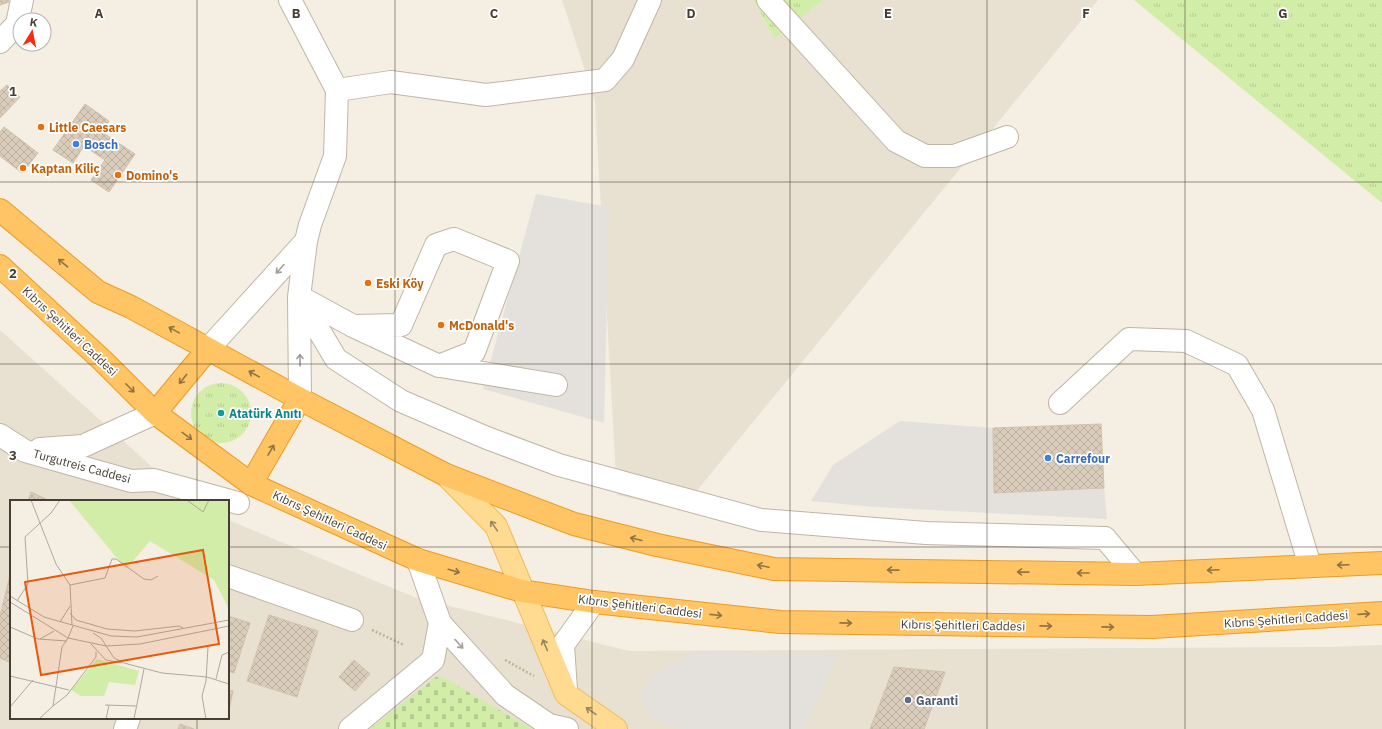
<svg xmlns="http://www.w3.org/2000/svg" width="1382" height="729" viewBox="0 0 1382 729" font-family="'IBM Plex Sans',sans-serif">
  <defs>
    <pattern id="grass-tufts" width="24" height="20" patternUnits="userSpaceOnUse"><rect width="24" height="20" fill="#d1eda7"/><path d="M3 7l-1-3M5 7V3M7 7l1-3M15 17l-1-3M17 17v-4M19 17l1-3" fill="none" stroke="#b5cc90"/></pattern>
    <pattern id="cemetery-stones" width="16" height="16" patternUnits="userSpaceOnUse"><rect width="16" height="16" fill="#d1eda7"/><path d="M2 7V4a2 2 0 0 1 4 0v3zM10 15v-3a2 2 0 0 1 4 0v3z" fill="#b5cc90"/></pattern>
    <pattern id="building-cross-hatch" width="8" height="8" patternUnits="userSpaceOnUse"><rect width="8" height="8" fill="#daccbb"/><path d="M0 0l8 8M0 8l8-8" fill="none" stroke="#bcb0a1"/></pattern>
  </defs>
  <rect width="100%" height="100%" fill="#f4eee3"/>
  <path fill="#e8e0d1" d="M562 0H753L775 39 823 0H1098L681 510 617 495 595 101Z
    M0 330 190 501H11V718H228V520L414 597 629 651 1332 647 1382 645V729H0Z"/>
  <path fill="url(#grass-tufts)" d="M753 0H823L775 39Z
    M1134 0H1382V203Z
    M191 413a30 30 0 1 1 60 0a30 30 0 1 1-60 0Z"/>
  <path fill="url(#cemetery-stones)" d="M441 676 532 729H370L436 677Z"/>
  <path fill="#e4e1dd" d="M536 194 609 207 604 423 483 389Z
    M900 421 993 428 994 493 1104 488 1107 519 874 507 811 501 833 465Z
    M694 652 763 653 838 654 804 729H678L651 717 640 696 653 677Z"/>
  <path fill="url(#building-cross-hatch)" stroke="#d2c1aa" d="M0 0H8L9 2 0 5Z
    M7 85 20 97 0 118V91Z
    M85 104 109 121 102 132 135 154 109 192 91 180 105 160 84 146 73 163 53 150Z
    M4 127 38 153 22 173 0 156V132Z
    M1101 424 1104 488 994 493 993 428Z
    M31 492 50 501H28Z
    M11 571V663L0 658V616Z
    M269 615 318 631 297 697 247 681Z
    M228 616 250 623 234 673 228 671Z
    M354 660 370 674 355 691 339 677Z
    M894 667 945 672 924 729H870Z
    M228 690 233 691 229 710H228Z
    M180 724 194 729H178Z"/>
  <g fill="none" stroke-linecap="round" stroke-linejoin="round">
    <defs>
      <path id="minor" d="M290 0 337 90 335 156 310 225 306 241 299 297 300 399
        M768 0 896 141 925 156H954L1007 137
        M0 42 17 24 22 0
        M337 90 391 82 486 95 605 80 623 59 650 0
        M299 297 336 359 401 401 487 438 559 465 761 520 926 533 1105 538 1135 574
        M300 297 353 326 439 366 474 352 508 261 454 239 436 245 401 325 353 326
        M208 349 306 241
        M440 366 556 385
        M1060 403 1129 339 1186 341 1237 365 1263 410 1310 566
        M0 435 25 451 131 481 154 480 238 503
        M40 449 83 446 155 413
        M418 560 440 623 505 695 549 725 567 729
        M228 576 352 620
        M566 690 563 645 594 602
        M125 729 129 718
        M350 729 433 660 440 623"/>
      <path id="major" d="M446 475 496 526 566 694 616 729"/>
      <path id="highway" d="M0 210 98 292 131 307 300 399 446 475 574 524 657 545 774 569 1135 574 1382 563
        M0 266 103 361 155 413 251 484 418 560 522 591 594 602 780 622 1152 627 1382 613
        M155 413 208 349
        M251 484 300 399"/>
    </defs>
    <use href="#minor" stroke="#c0b6a5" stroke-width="24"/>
    <use href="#major" stroke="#f1bb54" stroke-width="24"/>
    <use href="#highway" stroke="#ef9b22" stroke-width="24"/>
    <path stroke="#c4b195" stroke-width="2.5" stroke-dasharray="2 2" stroke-linecap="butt" d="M372 630 404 645
      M505 660 534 676"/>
    <use href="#minor" stroke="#fff" stroke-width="22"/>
    <use href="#major" stroke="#ffdb91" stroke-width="22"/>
    <use href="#highway" stroke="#ffc463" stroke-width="22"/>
  </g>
  <defs><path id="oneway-shaft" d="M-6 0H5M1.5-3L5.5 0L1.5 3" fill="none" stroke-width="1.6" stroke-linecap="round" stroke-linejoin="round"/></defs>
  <g stroke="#907446">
    <use href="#oneway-shaft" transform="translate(63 263) rotate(-140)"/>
    <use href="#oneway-shaft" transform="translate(174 330) rotate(-151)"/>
    <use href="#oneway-shaft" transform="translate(254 374) rotate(-151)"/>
    <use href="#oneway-shaft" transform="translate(183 379) rotate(129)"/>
    <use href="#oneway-shaft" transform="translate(130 388) rotate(45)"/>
    <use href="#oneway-shaft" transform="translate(187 436) rotate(36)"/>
    <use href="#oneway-shaft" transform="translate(271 450) rotate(-60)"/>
    <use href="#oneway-shaft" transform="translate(636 539) rotate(-166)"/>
    <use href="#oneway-shaft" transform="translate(1343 565) rotate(178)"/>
    <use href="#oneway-shaft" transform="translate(763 566) rotate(-168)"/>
    <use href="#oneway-shaft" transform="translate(893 570) rotate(-179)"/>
    <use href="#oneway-shaft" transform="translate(1213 570) rotate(177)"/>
    <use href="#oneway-shaft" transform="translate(454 571) rotate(16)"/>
    <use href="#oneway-shaft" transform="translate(1023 572) rotate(-179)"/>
    <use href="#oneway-shaft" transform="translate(1083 573) rotate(-180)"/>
    <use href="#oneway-shaft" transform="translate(1364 614) rotate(-4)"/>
    <use href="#oneway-shaft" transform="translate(716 615) rotate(6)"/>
    <use href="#oneway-shaft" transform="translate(846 623) rotate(1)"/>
    <use href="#oneway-shaft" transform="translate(1046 626) rotate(1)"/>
    <use href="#oneway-shaft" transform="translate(1108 627) rotate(1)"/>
  </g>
  <g stroke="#a29e99">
    <use href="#oneway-shaft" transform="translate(280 269) rotate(132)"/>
    <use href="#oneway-shaft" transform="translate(300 360) rotate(-91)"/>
    <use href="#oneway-shaft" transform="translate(459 644) rotate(48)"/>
  </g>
  <g stroke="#99855d">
    <use href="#oneway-shaft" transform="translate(494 526) rotate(-125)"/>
    <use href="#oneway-shaft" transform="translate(545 645) rotate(-113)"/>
    <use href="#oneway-shaft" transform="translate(591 711) rotate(-145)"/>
  </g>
  <path fill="none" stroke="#463e33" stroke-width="1" stroke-opacity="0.55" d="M197 0V501M395 0V729M592 0V729M790 0V729M987 0V729M1185 0V729M0 182H1382M0 364H1382M0 547H11M228 547H1382M197 718V729"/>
  <g fill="#e8710a" stroke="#fff" stroke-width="1.5">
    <circle cx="41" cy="127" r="4"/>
    <circle cx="23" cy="168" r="4"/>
    <circle cx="118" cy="175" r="4"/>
    <circle cx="368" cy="283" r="4"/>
    <circle cx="441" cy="325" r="4"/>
  </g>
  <g fill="#3f7fe0" stroke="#fff" stroke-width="1.5">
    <circle cx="76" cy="144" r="4"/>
    <circle cx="1048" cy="458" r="4"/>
  </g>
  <circle fill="#0f9aa8" stroke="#fff" stroke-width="1.5" cx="221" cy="413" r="4"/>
  <circle fill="#5c6f8a" stroke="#fff" stroke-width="1.5" cx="908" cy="700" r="4"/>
  <g text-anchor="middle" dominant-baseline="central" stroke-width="3.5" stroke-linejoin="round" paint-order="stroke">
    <g font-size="12" font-weight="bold" fill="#c56008" stroke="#fff" text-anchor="start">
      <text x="49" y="127">Little Caesars</text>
      <text x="31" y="168">Kaptan Kiliç</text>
      <text x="126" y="175">Domino's</text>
      <text x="376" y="283">Eski Köy</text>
      <text x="449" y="325">McDonald's</text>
    </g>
    <g font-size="12" font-weight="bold" fill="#366cbe" stroke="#fff" text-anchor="start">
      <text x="84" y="144">Bosch</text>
      <text x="1056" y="458">Carrefour</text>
    </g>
    <g font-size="12" fill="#463e33" stroke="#fff">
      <text transform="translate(70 331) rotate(43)">Kıbrıs Şehitleri Caddesi</text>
      <text transform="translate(82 466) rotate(15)">Turgutreis Caddesi</text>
      <text transform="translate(330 520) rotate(25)">Kıbrıs Şehitleri Caddesi</text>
      <text transform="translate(640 606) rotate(7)">Kıbrıs Şehitleri Caddesi</text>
      <text transform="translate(1286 619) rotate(-4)">Kıbrıs Şehitleri Caddesi</text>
      <text transform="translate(963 625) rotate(1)">Kıbrıs Şehitleri Caddesi</text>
    </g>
    <g font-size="12" font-weight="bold" fill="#0d838f" stroke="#fff" text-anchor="start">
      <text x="229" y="413">Atatürk Anıtı</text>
    </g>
    <g font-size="12" font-weight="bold" fill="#4e5e75" stroke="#fff" text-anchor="start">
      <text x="916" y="700">Garanti</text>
    </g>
  </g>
  <g transform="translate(10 500)">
    <rect width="219" height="219" fill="#f4eee3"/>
    <path d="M59 0H219V109L204 80 140 41 116 69Z" fill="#d1eda7"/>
    <path d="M87 159 129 171 125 185 99 182 94 196H71L61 190Z" fill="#d1eda7"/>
    <path fill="none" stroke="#aea89d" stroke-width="1" d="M21 0 46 64 60 85 62 125M177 0 193 12 199 0M60 85 95 78 102 59H106L134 79 141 80 148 76M0 96 34 117 101 136 127 137 219 120M7 101 18 84 15 37 41 13 50 0M0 102 58 138 96 146 130 144 219 126M60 113 66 120 97 129 125 131 169 126 173 128M50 122 60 106M0 127 28 139 57 141M83 133 91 138 104 158 114 163 152 173 197 177 219 184M58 138 63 126M30 139 44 131M81 144 96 160 112 163M0 176 59 190M206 179 212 155 219 152M95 205 126 206M43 206 57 195 86 157V152M0 207 23 180M29 219 43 206 52 147 58 138M96 219 99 205M124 219 134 169M196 219 192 196 196 181 198 147"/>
    <path fill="#e8590c" fill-opacity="0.15" stroke="#e8590c" stroke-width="2" d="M193 50 209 144 31 175 15 82Z"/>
    <rect width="219" height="219" fill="none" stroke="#463e33" stroke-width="2"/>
  </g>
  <g font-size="13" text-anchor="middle" font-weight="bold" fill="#463e33" stroke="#fff" stroke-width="3.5" stroke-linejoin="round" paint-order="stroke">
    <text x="99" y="18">A</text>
    <text x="296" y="18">B</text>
    <text x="494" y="18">C</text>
    <text x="691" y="18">D</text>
    <text x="888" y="18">E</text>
    <text x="1086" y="18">F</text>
    <text x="1283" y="18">G</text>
    <text x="13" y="96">1</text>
    <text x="13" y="278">2</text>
    <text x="13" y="460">3</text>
  </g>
  <g transform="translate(32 32) rotate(10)"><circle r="19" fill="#ffffff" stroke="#b5b2ad"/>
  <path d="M0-3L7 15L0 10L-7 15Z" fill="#ff290f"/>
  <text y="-6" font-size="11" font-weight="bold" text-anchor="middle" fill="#463e33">K</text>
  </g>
</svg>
